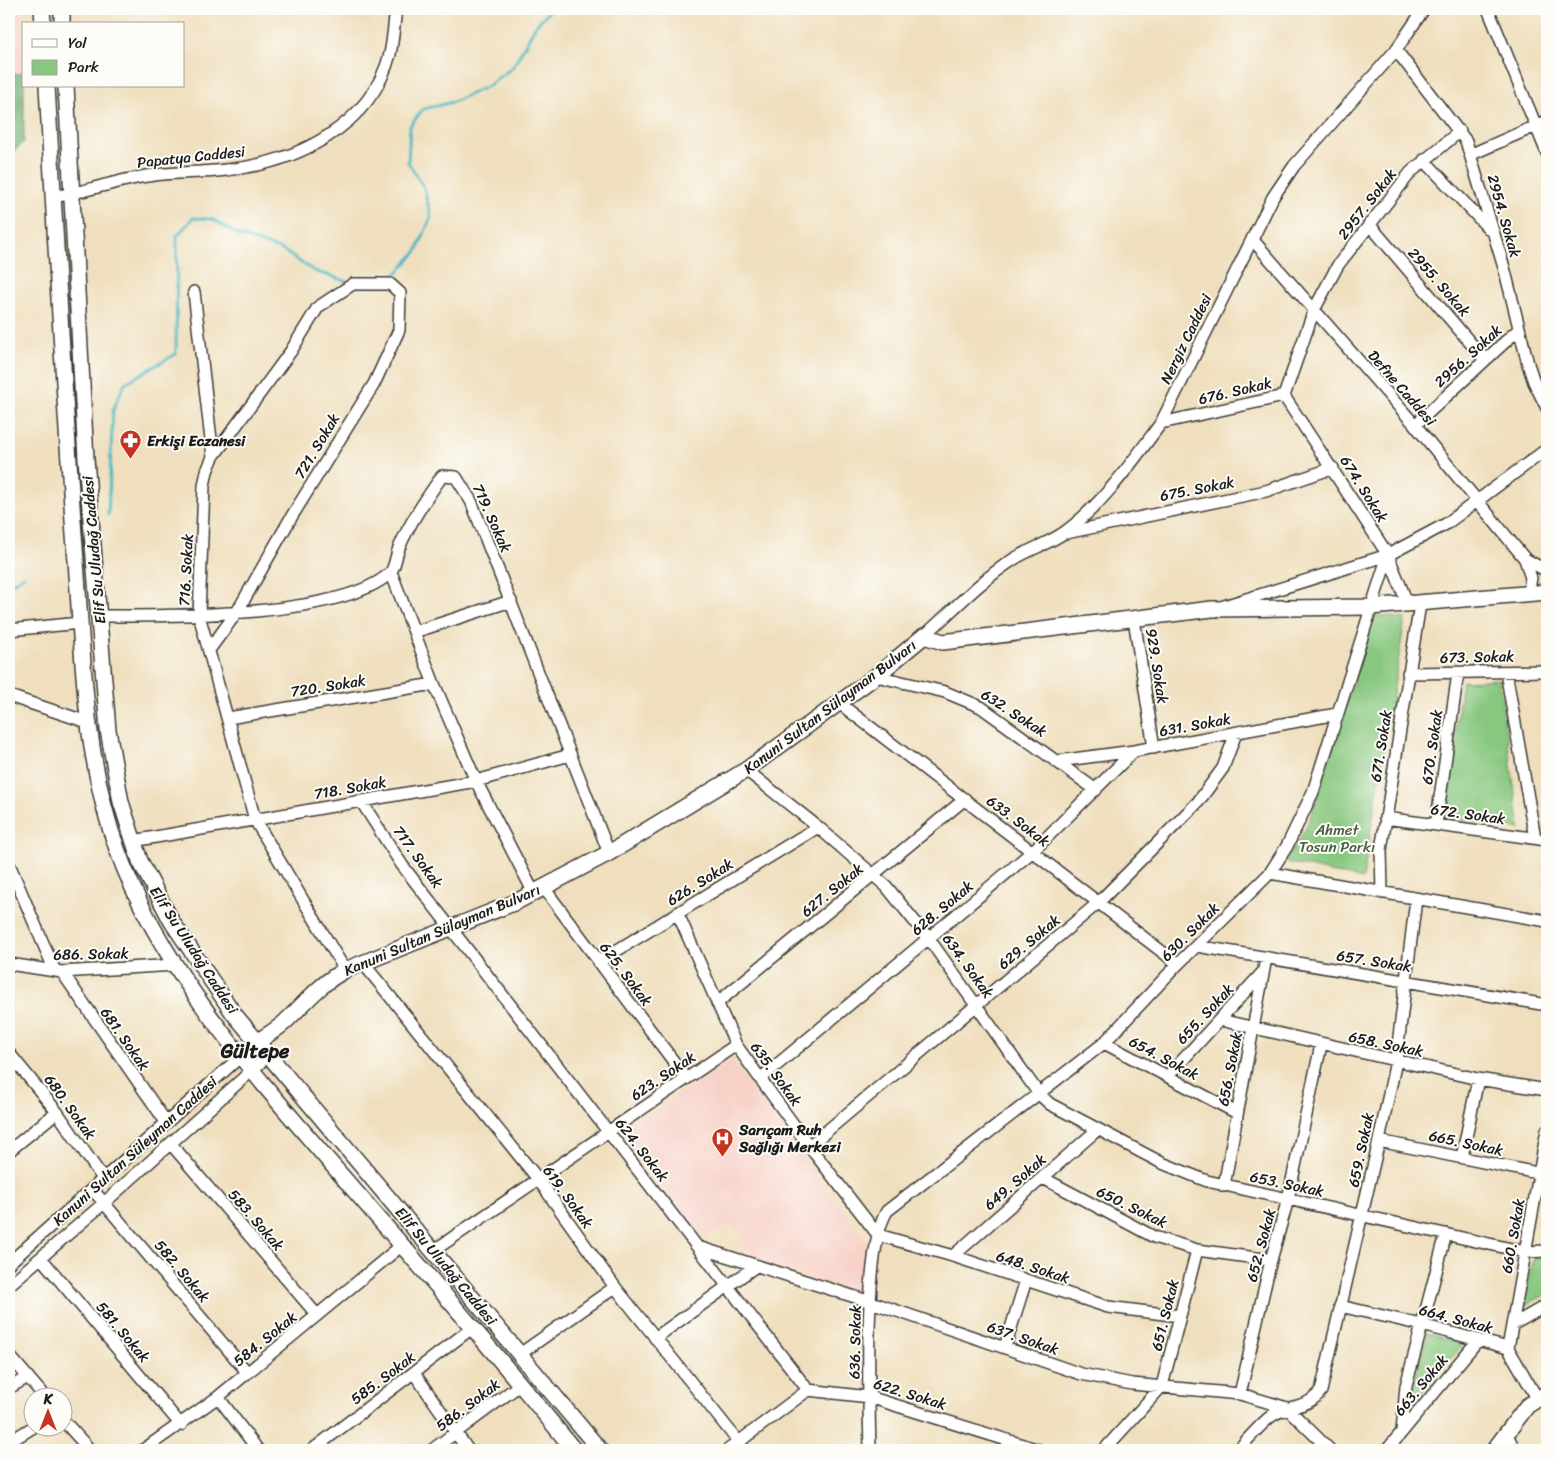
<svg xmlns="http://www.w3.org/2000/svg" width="1556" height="1459" viewBox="0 0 1556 1459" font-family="Sriracha,sans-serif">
  <rect width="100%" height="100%" fill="#fdfcf7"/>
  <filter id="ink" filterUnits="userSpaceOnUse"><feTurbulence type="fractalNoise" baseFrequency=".02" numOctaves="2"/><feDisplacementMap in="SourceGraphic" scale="10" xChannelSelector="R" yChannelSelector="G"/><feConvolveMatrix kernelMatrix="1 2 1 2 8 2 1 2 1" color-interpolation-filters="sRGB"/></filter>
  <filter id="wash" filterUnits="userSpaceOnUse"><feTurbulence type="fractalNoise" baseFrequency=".0096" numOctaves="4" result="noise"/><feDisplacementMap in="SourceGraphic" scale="20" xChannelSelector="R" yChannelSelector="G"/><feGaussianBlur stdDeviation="1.12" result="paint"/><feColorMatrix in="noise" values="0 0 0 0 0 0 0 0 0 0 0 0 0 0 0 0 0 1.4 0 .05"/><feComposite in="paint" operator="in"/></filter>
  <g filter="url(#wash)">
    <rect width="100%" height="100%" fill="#efdfbe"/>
    <path fill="#f7d1c8" d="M9 9H21L26 96 24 142 9 156Z
      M732 1060 867 1243 868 1261 863 1294 733 1255 745 1245 730 1224 705 1238 619 1132Z"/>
    <path fill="#87c77f" stroke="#52724e" d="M1374 615 1405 619 1363 879 1285 862 1305 830 1312 813Z
      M1499 679 1520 829 1444 817 1462 681Z
      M1547 1256V1294L1522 1307 1534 1257Z
      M1428 1333 1464 1343 1410 1408 1412 1386Z"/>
    <path fill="#6dac6e" stroke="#446445" d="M24 73V142L9 156V74Z"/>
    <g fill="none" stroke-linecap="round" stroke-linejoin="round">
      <path stroke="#49b7c2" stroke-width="3" d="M389 282 417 251 431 217 424 188 408 162 410 126 423 109 453 102 488 86 513 67 536 25 551 9
        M108 515 113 410 125 383 176 354 177 236 193 218 212 219 238 235 282 250 314 271 349 282
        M9 585 24 576"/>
    </g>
  </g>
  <g filter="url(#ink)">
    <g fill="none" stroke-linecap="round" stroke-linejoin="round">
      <defs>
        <path id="minor" d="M1488 9 1547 153
          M1396 50 1466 141 1505 271 1528 364 1534 382 1547 408
          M1472 154 1547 121
          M1424 160 1491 231
          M53 197C87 192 119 179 154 175 177 172 202 173 226 170 295 163 371 127 390 54 393 40 394 24 396 9
          M1369 224 1485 360
          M1252 239 1415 425 1525 559
          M194 292 213 457
          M1284 396 1388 555 1408 605
          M1161 423 1284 396 1314 310 1338 265 1411 172 1460 131
          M1415 425 1519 329
          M1066 533 1266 491 1333 468
          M391 572 434 684 476 781 534 893
          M1528 594 1531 578 1525 559 1547 571
          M1224 606 1388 555 1446 524 1547 449
          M100 616C166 616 342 618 390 573 395 568 396 555 399 548 410 522 426 499 442 476L456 477 471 501 609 853
          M1134 619 1154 748
          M9 630 80 623
          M414 632 511 601
          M924 636C953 610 981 580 1014 559 1030 549 1050 543 1065 532 1103 504 1133 461 1161 423L1273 197 1294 166 1396 50 1424 9
          M209 650 237 612 292 516 374 384 399 330 400 293 390 284H353L318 307 291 351 213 457 207 471 204 486 199 615 255 820 345 970
          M1506 672 1535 838
          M1408 673 1547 671
          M876 676 945 692 981 707 1096 790
          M9 696 90 723
          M839 703 1178 964
          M228 718 434 684
          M1058 761 1134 751 1337 714
          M746 770 818 827 886 886 929 939 1039 1094 1050 1104 1162 1163 1207 1181 1525 1252 1547 1251
          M361 801 402 865 808 1390
          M1385 818 1547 840
          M1436 825 1458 673
          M133 841 476 781 570 755
          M9 864 55 971
          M1270 873 1547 921
          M544 888 686 1078
          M1382 893 1381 850 1420 604
          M678 914 736 1045 809 1146 878 1235
          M1197 946 1547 1005
          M598 962 818 827
          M363 963 538 1179 615 1287 745 1450
          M9 964 62 972 175 965
          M62 972 166 1122
          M717 1003 965 799
          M1220 1020 1478 1079 1547 1090
          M1104 1043 1237 1113
          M9 1053 57 1112 104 1180
          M1168 1076 1263 972
          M760 1079 1033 851 1134 751
          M1379 1141 1547 1175
          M171 1144 317 1315
          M809 1146 1098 903 1198 802 1223 768 1236 733
          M9 1151 57 1112
          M1462 1157 1478 1079
          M1043 1178 1154 1237 1197 1250 1271 1260
          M1224 1186 1266 958
          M93 1190 247 1372
          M878 1235 953 1256 1108 1307 1180 1316
          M698 1247 871 1302 1081 1374 1132 1384 1240 1394 1287 1408 1330 1450
          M433 1251 736 1045
          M953 1256 1097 1130
          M41 1258 181 1425
          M9 1263 258 1041
          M9 1285 104 1203 269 1055
          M1340 1306 1422 1325 1508 1348 1537 1398
          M1512 1325 1547 1305
          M655 1338 756 1266
          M1005 1347 1026 1280
          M1508 1348 1547 1130
          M520 1354 615 1287
          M9 1355 44 1396
          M414 1373 468 1450
          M9 1388 28 1377
          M1240 1394 1271 1260 1288 1199 1321 1045
          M218 1397 258 1450
          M62 1419 90 1450
          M1402 1432 1406 1386 1446 1234
          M1506 1433 1515 1450
          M9 1442 35 1426
          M143 1450 218 1397 401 1246
          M312 1450 472 1328
          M432 1450 521 1384
          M728 1450 808 1390 869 1397 1039 1450
          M870 1450C869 1400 863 1249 887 1211L1104 1043 1178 964 1270 873 1287 846 1313 792 1388 555
          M1104 1450 1162 1386 1197 1250
          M1238 1450C1248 1439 1259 1426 1270 1417 1289 1403 1305 1411 1321 1391L1379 1141 1396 1061 1416 899
          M1387 1450 1478 1340"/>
        <path id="major" d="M42 9 43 24
          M62 9V24
          M47 86C56 245 64 403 76 561 83 656 84 757 117 849 160 970 258 1079 341 1175 420 1266 499 1357 574 1450
          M66 86 86 459 108 730 121 802 140 861 172 922 234 1014 600 1450
          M258 1041C267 1035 278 1029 286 1021 306 1002 321 983 345 970L516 902 609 853 746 770 876 676 924 636 943 642 1212 609 1370 607 1547 592
          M1494 1450 1527 1406 1547 1393"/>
      </defs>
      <use href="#minor" stroke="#3c3934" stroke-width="14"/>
      <use href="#major" stroke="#3c3934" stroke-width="18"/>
      <use href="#minor" stroke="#fff" stroke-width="11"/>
      <use href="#major" stroke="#fff" stroke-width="15"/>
    </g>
  </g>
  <defs>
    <symbol id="pharmacy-pin" viewBox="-11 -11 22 30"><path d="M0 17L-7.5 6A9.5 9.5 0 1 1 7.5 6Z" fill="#c8321e" stroke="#fdfcf7"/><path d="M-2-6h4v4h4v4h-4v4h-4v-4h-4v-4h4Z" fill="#fff"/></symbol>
    <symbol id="hospital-pin" viewBox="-11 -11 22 30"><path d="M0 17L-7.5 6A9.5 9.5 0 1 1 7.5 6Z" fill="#c8321e" stroke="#fdfcf7"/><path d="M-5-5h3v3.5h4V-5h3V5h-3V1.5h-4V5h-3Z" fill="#fff"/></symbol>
  </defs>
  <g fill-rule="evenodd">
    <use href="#pharmacy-pin" x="118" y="428" width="25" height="34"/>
    <use href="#hospital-pin" x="710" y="1126" width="25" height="34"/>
  </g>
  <g text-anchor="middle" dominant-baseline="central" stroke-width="4" stroke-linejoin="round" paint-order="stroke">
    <g font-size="15" fill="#1c1c1c" stroke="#fdfcf7">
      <text transform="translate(191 157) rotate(-6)">Papatya Caddesi</text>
      <text transform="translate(1367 204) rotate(-52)">2957. Sokak</text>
      <text transform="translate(1504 216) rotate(74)">2954. Sokak</text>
      <text transform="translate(1439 282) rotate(49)">2955. Sokak</text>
      <text transform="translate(1186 339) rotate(-64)">Nergiz Caddesi</text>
      <text transform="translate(1468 356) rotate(-42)">2956. Sokak</text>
      <text transform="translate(1402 388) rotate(49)">Defne Caddesi</text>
      <text transform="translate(1235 391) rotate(-13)">676. Sokak</text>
      <text transform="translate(317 446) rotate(-59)">721. Sokak</text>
      <text transform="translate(1197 489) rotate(-11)">675. Sokak</text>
      <text transform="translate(1364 489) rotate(58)">674. Sokak</text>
      <text transform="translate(492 518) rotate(66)">719. Sokak</text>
      <text transform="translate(94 550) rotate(-95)">Elif Su Uludağ Caddesi</text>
      <text transform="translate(186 570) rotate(-87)">716. Sokak</text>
      <text transform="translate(1477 657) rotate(-1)">673. Sokak</text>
      <text transform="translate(1157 666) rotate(81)">929. Sokak</text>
      <text transform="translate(328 686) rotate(-9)">720. Sokak</text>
      <text transform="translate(830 707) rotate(-37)">Kanuni Sultan Sülayman Bulvarı</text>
      <text transform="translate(1014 713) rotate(33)">632. Sokak</text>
      <text transform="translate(1195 725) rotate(-10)">631. Sokak</text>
      <text transform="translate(1381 746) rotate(-81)">671. Sokak</text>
      <text transform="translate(1432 747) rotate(-82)">670. Sokak</text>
      <text transform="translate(350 788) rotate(-10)">718. Sokak</text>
      <text transform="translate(1468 814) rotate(8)">672. Sokak</text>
      <text transform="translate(1018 821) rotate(37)">633. Sokak</text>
      <text transform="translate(418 857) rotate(54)">717. Sokak</text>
      <text transform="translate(700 882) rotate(-32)">626. Sokak</text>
      <text transform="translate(832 890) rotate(-39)">627. Sokak</text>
      <text transform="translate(942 908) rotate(-40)">628. Sokak</text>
      <text transform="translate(442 930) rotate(-23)">Kanuni Sultan Sülayman Bulvarı</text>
      <text transform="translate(1190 932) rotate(-45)">630. Sokak</text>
      <text transform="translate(1029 942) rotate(-40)">629. Sokak</text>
      <text transform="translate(194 950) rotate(57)">Elif Su Uludağ Caddesi</text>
      <text transform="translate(91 954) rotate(-1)">686. Sokak</text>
      <text transform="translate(1374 961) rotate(9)">657. Sokak</text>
      <text transform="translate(968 966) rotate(54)">634. Sokak</text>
      <text transform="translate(626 974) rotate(53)">625. Sokak</text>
      <text transform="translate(1205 1014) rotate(-47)">655. Sokak</text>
      <text transform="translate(125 1039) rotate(55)">681. Sokak</text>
      <text transform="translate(1386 1044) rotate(12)">658. Sokak</text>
      <text transform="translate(1164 1058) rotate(28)">654. Sokak</text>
      <text transform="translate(1230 1069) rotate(-79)">656. Sokak</text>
      <text transform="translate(776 1074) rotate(54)">635. Sokak</text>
      <text transform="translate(663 1076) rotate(-34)">623. Sokak</text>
      <text transform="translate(70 1107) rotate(54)">680. Sokak</text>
      <text transform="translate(1466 1143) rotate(12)">665. Sokak</text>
      <text transform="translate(642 1150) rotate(52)">624. Sokak</text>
      <text transform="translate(1361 1150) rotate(-78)">659. Sokak</text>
      <text transform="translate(135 1151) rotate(-42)">Kanuni Sultan Süleyman Caddesi</text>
      <text transform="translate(1015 1182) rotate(-41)">649. Sokak</text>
      <text transform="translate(1287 1184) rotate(12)">653. Sokak</text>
      <text transform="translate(568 1197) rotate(54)">619. Sokak</text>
      <text transform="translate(1132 1207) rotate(26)">650. Sokak</text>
      <text transform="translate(256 1220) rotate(49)">583. Sokak</text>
      <text transform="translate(1513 1236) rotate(-80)">660. Sokak</text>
      <text transform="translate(1261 1245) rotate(-75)">652. Sokak</text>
      <text transform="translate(446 1266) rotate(50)">Elif Su Uludağ Caddesi</text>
      <text transform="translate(1033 1267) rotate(18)">648. Sokak</text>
      <text transform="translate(182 1271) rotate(50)">582. Sokak</text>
      <text transform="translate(1165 1315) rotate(-76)">651. Sokak</text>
      <text transform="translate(1456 1319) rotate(15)">664. Sokak</text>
      <text transform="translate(123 1332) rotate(50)">581. Sokak</text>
      <text transform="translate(1023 1338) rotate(19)">637. Sokak</text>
      <text transform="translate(265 1339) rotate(-39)">584. Sokak</text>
      <text transform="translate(855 1342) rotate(-89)">636. Sokak</text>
      <text transform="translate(383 1378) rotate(-37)">585. Sokak</text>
      <text transform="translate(1421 1385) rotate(-50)">663. Sokak</text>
      <text transform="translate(910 1394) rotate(17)">622. Sokak</text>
      <text transform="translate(468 1405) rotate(-37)">586. Sokak</text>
    </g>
    <g font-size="15" font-weight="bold" fill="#1c1c1c" stroke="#fdfcf7" text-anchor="start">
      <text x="147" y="441">Erkişi Eczanesi</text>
      <text x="739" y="1130">Sarıçam Ruh<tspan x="739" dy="17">Sağlığı Merkezi</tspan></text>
    </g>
    <g font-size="15" fill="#476044" stroke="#fdfcf7">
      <text x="1337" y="830">Ahmet<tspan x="1337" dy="17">Tosun Parkı</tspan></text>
    </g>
    <g font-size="20" font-weight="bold" fill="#1c1c1c" stroke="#fdfcf7">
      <text x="255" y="1051">Gültepe</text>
    </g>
  </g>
  <rect width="1556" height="1459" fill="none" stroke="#fdfcf7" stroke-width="30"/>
  <rect x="22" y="22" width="162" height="65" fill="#fdfcf7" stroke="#a3a29f"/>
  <rect x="32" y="39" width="25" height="8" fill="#ffffff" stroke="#a3a29f"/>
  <text x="68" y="48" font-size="15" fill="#1c1c1c">Yol</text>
  <rect x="32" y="60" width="25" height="15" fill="#87c77f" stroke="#a3a29f"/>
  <text x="68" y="72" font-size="15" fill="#1c1c1c">Park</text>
  <g transform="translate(48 1412)"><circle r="24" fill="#fdfcf7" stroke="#a3a29f"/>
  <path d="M0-4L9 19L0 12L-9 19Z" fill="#c8321e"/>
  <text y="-8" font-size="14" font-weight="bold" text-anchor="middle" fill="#1c1c1c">K</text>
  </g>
</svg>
